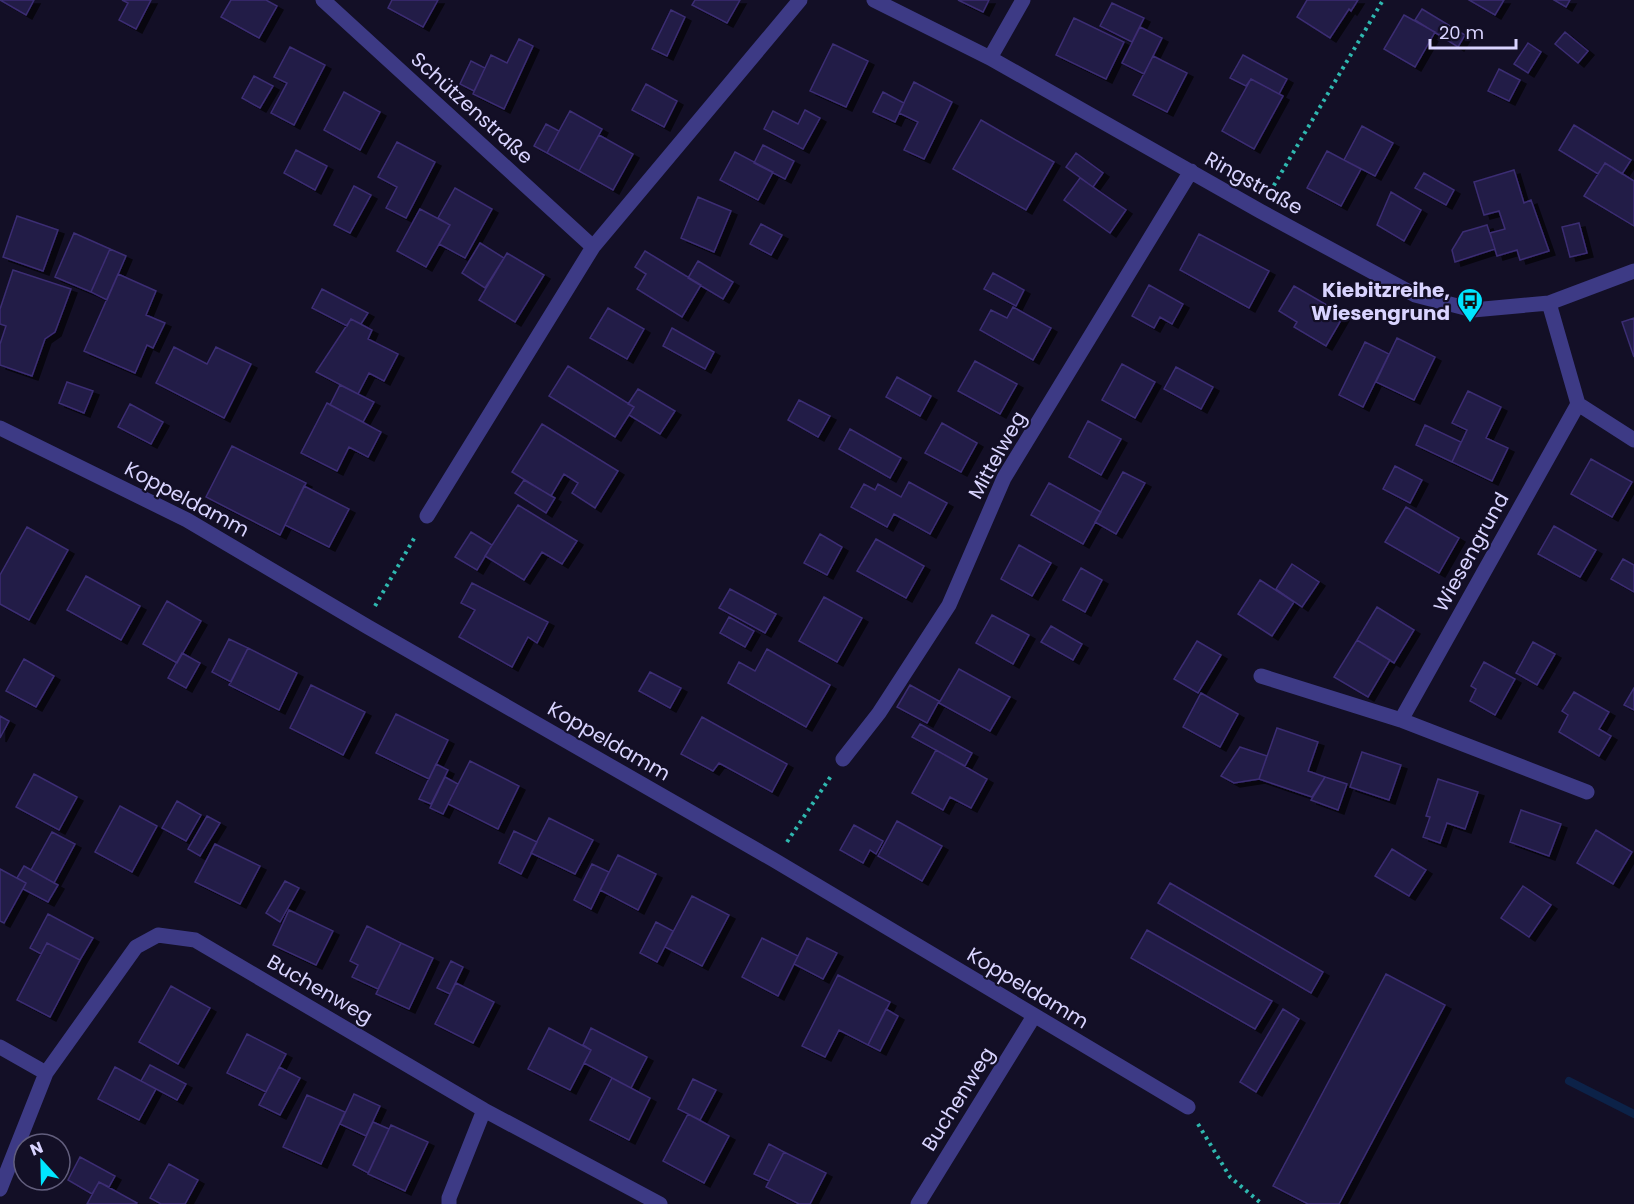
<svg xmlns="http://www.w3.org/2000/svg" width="1634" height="1204" viewBox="0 0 1634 1204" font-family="Poppins,sans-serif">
  <defs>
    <filter id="shadow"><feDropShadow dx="6" dy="4" stdDeviation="0" flood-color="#0009"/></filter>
  </defs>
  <rect width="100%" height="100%" fill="#130f26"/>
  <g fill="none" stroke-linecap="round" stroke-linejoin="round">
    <path stroke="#0c2248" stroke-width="8" d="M1569 1081 1634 1114"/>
  </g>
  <path fill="#241b47" stroke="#3b2d73" stroke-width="1.5" filter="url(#shadow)" d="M0 0H34L26 15Z
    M122 0H151L136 29 119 20 128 3Z
    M231 0H266L277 6 259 38 221 17Z
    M392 0H438L423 27 388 8Z
    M695 0H740L727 23 692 5Z
    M958 0H989L983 12Z
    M1307 0H1358L1351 11 1349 9 1330 38 1297 17Z
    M1469 0H1504L1495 15Z
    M1554 0H1570L1566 7Z
    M1112 3 1144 18 1132 42 1100 26Z
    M1422 9 1465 35 1458 47 1415 20Z
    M671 10 685 17 667 56 652 49Z
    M1404 15 1435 32 1415 67 1384 49Z
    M1074 18 1124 42 1106 79 1056 55Z
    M1140 27 1162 38 1144 74 1122 63Z
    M1565 32 1588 51 1578 63 1555 44Z
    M519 39 533 46 504 109 473 94 491 55 507 63Z
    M1528 43 1541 52 1528 73 1514 64Z
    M833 44 868 61 846 107 810 91Z
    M290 47 325 65 294 125 271 113 287 83 274 77Z
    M1243 55 1287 79 1279 94 1251 79 1246 86 1230 78Z
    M1153 56 1187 73 1167 112 1133 95Z
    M471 61 485 68 474 91 460 84Z
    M1499 69 1520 80 1509 101 1488 91Z
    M254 76 273 86 260 108 242 98Z
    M1251 79 1283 96 1254 149 1222 131Z
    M914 82 952 102 924 159 904 150 918 122 899 113Z
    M646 84 677 101 664 127 632 110Z
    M344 92 380 112 360 150 324 130Z
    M883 92 904 103 895 122 873 112Z
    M805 110 820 118 803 149 764 129 773 111 798 124Z
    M570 111 602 129 579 171 547 153Z
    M981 120 1054 162 1026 210 953 169Z
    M546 124 559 131 547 153 534 146Z
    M1574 125 1631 160 1622 174 1605 163 1598 174 1559 150Z
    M1362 126 1393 143 1375 176 1344 160Z
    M599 135 633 154 613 190 579 171Z
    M397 142 435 162 406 218 386 208 397 187 378 177Z
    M763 145 794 161 785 179 754 163Z
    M296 150 327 166 315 190 284 173Z
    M1327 151 1361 169 1341 206 1307 188Z
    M735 152 773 172 758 200 720 180Z
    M1076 153 1103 173 1093 187 1066 167Z
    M1605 163 1634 181V226L1584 196Z
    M1514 170 1524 203 1531 200 1549 251 1520 260 1517 250 1497 256 1490 233 1505 229 1499 211 1484 215 1474 182Z
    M1424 173 1454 190 1446 205 1415 188Z
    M1080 178 1126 210 1110 233 1064 200Z
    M354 186 371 195 350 233 334 225Z
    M455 188 492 209 465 258 439 244 450 225 438 218Z
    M1391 192 1421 210 1404 241 1377 225Z
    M698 197 731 211 714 252 681 238Z
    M420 209 450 225 426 267 397 251Z
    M17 216 58 230 43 271 3 257Z
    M1579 223 1587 253 1570 257 1562 227Z
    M761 224 782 235 771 255 750 244Z
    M1487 225 1495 249 1455 262 1452 250 1463 232Z
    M74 233 110 249 91 292 55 277Z
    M1199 234 1269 271 1249 308 1180 270Z
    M480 243 504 258 485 288 462 273Z
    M110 249 126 256 107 300 91 292Z
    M645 251 701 285 682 317 637 289 646 274 635 267Z
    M507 253 544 275 515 322 479 300Z
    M698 261 733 282 723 299 688 278Z
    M13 270 71 289 55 332 45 339 32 376 0 365V344L6 326 0 324V309Z
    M993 273 1024 290 1016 306 984 289Z
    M118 274 156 291 146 315 165 323 153 348 147 345 135 373 84 351Z
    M1149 285 1183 304 1172 324 1160 317 1154 328 1132 316Z
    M1294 286 1344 315 1326 346 1294 327 1297 322 1279 311Z
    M322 289 368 313 361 324 351 319 347 326 312 308Z
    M1013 307 1051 328 1033 360 980 330 991 310 1007 318Z
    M608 308 644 329 627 359 590 338Z
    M1634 318V357L1622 322Z
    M351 319 372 330 368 339 398 354 384 381 369 373 358 394 316 372Z
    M672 328 714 352 705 369 663 346Z
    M1397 338 1435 357 1414 400 1376 382Z
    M1365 342 1389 354 1363 407 1339 395Z
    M174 347 207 364 216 347 251 364 224 418 156 383Z
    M975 361 1017 384 1000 414 958 391Z
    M1122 364 1155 382 1135 418 1102 400Z
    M568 366 634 407 615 437 549 396Z
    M1176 367 1213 387 1201 409 1164 389Z
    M897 377 931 396 920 416 886 397Z
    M67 382 93 391 84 413 59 403Z
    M340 385 374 402 363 422 330 405Z
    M638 389 675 411 660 434 629 415 634 407 628 404Z
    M1468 391 1501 407 1486 438 1508 448 1492 481 1452 462 1467 430 1452 423Z
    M799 400 830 416 818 437 788 420Z
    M327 403 381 432 368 457 349 447 337 471 301 453Z
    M130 404 163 422 151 444 118 427Z
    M1088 421 1121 439 1101 475 1069 457Z
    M942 423 977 443 961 472 925 453Z
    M542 424 618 471 595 508 572 493 578 483 564 474 551 496 512 472Z
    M1425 425 1461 442 1452 462 1416 445Z
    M850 429 901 458 890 478 839 449Z
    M232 446 306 483 280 535 206 497Z
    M1591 459 1632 482 1612 517 1571 494Z
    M1395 466 1422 480 1410 503 1383 489Z
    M1123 472 1145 483 1116 534 1095 522Z
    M524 480 555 498 546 513 515 493Z
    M909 482 947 503 930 534 894 514 887 527 851 507 864 484 875 490 878 484 901 497Z
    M1049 483 1101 512 1083 544 1031 515Z
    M304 486 349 509 329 547 285 525Z
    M518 505 577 541 562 564 542 552 524 580 485 556Z
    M1406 507 1459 538 1439 573 1385 542Z
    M1554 526 1596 550 1580 577 1538 554Z
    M27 527 68 550 29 620 0 604V575Z
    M471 532 492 545 477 570 455 557Z
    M820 534 842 547 827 575 804 563Z
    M876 539 924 566 906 598 857 571Z
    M1019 545 1051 563 1032 596 1001 579Z
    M1623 559 1634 565V592L1611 579Z
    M1292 564 1319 582 1302 607 1276 589Z
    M1081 568 1102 580 1085 612 1063 600Z
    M86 576 140 606 121 640 67 610Z
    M1260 580 1294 602 1272 636 1238 614Z
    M472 583 548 622 537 643 528 637 512 667 459 637 475 610 461 603Z
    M730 589 776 614 765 633 719 608Z
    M824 597 862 618 837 662 799 641Z
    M167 601 201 621 177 663 143 644Z
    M1377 607 1414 630 1394 663 1357 640Z
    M992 615 1029 635 1013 664 976 643Z
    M729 617 754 631 745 647 720 633Z
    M1051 626 1082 644 1073 660 1041 642Z
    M229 639 248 648 231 682 212 672Z
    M1357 640 1390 660 1368 697 1334 677Z
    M1197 641 1221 655 1198 693 1174 679Z
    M1533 642 1555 654 1537 685 1516 673Z
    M248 648 297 673 279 710 229 685Z
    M767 649 830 685 806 727 728 683 739 662 755 671Z
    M182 653 200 663 186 688 168 678Z
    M24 659 54 676 36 707 6 691Z
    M1484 662 1515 679 1495 715 1470 701 1476 689 1471 686Z
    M959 669 1010 697 990 731 939 703Z
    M650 672 681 688 670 708 639 691Z
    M311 685 365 712 343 755 290 728Z
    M910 685 939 701 927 723 897 707Z
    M1634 688V710L1624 705Z
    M1574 692 1609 712 1599 729 1611 736 1599 756 1559 732 1568 715 1562 711Z
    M1201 693 1238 714 1220 747 1183 727Z
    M396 714 448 740 429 779 376 753Z
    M0 716 9 721 0 738Z
    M702 717 787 764 772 792 719 763 713 771 681 754Z
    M920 724 972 753 965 766 912 737Z
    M1277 728 1318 742 1308 771 1325 777 1312 797 1259 779Z
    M1240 747 1267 756 1259 779 1234 783 1221 776Z
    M936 750 987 779 971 808 950 797 943 810 912 793Z
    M1362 752 1401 765 1389 800 1350 787Z
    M470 761 519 786 498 829 448 804Z
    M436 764 448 770 431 804 419 799Z
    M34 774 77 797 59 830 16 807Z
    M445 777 458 784 443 814 430 808Z
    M1325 777 1347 784 1338 810 1311 800Z
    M1438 779 1478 792 1465 829 1447 823 1440 843 1423 837 1430 817 1426 816Z
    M177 801 201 815 186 841 162 828Z
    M120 806 157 826 132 872 95 852Z
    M1521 810 1561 824 1549 856 1510 842Z
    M207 816 220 823 200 856 188 849Z
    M549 818 593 840 575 874 531 853Z
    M897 821 942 846 922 881 878 856Z
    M854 825 883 841 876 854 870 850 863 863 840 850Z
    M1596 830 1632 852 1613 884 1577 863Z
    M514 831 537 842 521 874 499 863Z
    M52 832 75 844 54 883 31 870Z
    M215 844 260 866 240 904 195 882Z
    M1392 849 1426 870 1409 896 1375 876Z
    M618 855 656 874 638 910 600 890Z
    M592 864 609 872 591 909 574 900Z
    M24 866 58 885 48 902 23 889 26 883 17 878Z
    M0 869 26 883 4 923 0 921Z
    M285 881 299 888 280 922 266 913Z
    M1170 883 1323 972 1311 993 1158 903Z
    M1523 886 1551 905 1529 937 1501 918Z
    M692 896 729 915 702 966 665 947Z
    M289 910 333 931 316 965 273 945Z
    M48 914 93 938 80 960 47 943 41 954 30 948Z
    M656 922 673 931 657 962 640 953Z
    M367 926 401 943 378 989 352 977 358 965 350 961Z
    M1147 930 1272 1001 1255 1029 1131 958Z
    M762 938 798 956 778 996 742 977Z
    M807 938 837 953 823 979 794 964Z
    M47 943 80 960 50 1017 17 1000Z
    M401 943 433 958 409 1009 376 994Z
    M451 961 463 967 450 994 437 988Z
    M1386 974 1445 1005 1339 1204H1308L1273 1186Z
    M838 975 890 1002 868 1045 839 1030 825 1057 802 1046Z
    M456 983 494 1002 473 1043 435 1024Z
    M171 986 210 1008 178 1064 139 1042Z
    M886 1009 898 1016 880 1051 868 1045Z
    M1283 1009 1299 1019 1256 1092 1240 1082Z
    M549 1028 591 1050 570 1090 528 1069Z
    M591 1028 647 1057 631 1088 584 1063 591 1050 583 1045Z
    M247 1034 286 1054 266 1092 227 1073Z
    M150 1065 186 1084 177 1100 141 1081Z
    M115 1067 156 1089 139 1120 98 1099Z
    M279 1067 300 1078 280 1115 259 1105Z
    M612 1078 650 1098 629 1140 590 1120Z
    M693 1079 716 1090 700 1120 678 1109Z
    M354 1094 380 1106 366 1136 340 1124Z
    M307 1095 345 1112 321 1164 283 1147Z
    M688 1114 729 1136 704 1183 663 1161Z
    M373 1122 389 1129 368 1173 353 1165Z
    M391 1125 428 1142 405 1191 368 1174Z
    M769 1144 784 1152 769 1181 754 1174Z
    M784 1152 826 1173 810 1204H799L766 1187Z
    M80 1157 115 1176 109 1187 99 1182 92 1194 68 1180Z
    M169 1164 198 1180 185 1204H161L150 1198Z
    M99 1182 137 1203 136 1204H87Z"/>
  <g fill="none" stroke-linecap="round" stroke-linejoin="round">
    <path stroke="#2fb8b0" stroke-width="4" stroke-dasharray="3 4.5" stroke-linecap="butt" d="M1270 192 1383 0
      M375 606 416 535
      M787 842 831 776
      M1198 1124 1230 1177 1262 1204"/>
    <path stroke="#3d3a85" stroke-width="15" d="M323 0 593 247
      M874 0 990 58 1260 211 1415 295 1473 310 1549 303 1634 271
      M990 58 1023 0
      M1578 404 1634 440
      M0 428 187 520 368 627 774 860 1188 1107
      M427 516 593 247 800 0
      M1261 676 1401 720 1578 404 1549 303
      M1401 720 1587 792
      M843 759 879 713 949 605 1004 478 1191 171
      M0 1047 46 1073 136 947 158 935 195 940 484 1110 660 1204
      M0 1189 46 1073
      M449 1204V1198L484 1110
      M918 1204 1034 1016"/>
  </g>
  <defs>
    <symbol id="bus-pin" viewBox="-11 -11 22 30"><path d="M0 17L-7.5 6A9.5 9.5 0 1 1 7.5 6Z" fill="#00e5ff" stroke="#130f26"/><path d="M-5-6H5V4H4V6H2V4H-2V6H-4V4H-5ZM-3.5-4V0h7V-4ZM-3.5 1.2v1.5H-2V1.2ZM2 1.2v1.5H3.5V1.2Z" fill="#111"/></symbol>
  </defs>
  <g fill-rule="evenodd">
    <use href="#bus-pin" x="1455" y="286" width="30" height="40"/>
  </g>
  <g text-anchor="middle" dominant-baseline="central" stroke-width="4.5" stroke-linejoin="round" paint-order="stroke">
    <g font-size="20" fill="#d9d4ff" stroke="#130f26">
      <text transform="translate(472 108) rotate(42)">Schützenstraße</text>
      <text transform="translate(1254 183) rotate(29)">Ringstraße</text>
      <text transform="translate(997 455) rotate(-61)">Mittelweg</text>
      <text transform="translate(187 499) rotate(28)">Koppeldamm</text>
      <text transform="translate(1471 552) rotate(-61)">Wiesengrund</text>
      <text transform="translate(609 741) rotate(30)">Koppeldamm</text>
      <text transform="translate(1028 988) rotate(31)">Koppeldamm</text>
      <text transform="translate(320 989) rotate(30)">Buchenweg</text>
      <text transform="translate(958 1099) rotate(-58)">Buchenweg</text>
    </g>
    <g font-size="20" font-weight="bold" fill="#d9d4ff" stroke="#130f26" text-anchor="end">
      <text x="1450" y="290">Kiebitzreihe,<tspan x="1450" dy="23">Wiesengrund</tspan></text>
    </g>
  </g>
  <g transform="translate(42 1162) rotate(338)"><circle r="28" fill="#130f26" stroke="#625e7d" stroke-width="1.5"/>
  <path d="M0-4.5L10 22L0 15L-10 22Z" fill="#00e5ff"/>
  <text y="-9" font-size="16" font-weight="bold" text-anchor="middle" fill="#d9d4ff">N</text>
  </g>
  <path d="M1430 39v9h86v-9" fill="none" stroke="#d9d4ff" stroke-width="3"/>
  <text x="1439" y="39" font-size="18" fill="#d9d4ff" stroke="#130f26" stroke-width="4.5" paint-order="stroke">20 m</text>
</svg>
